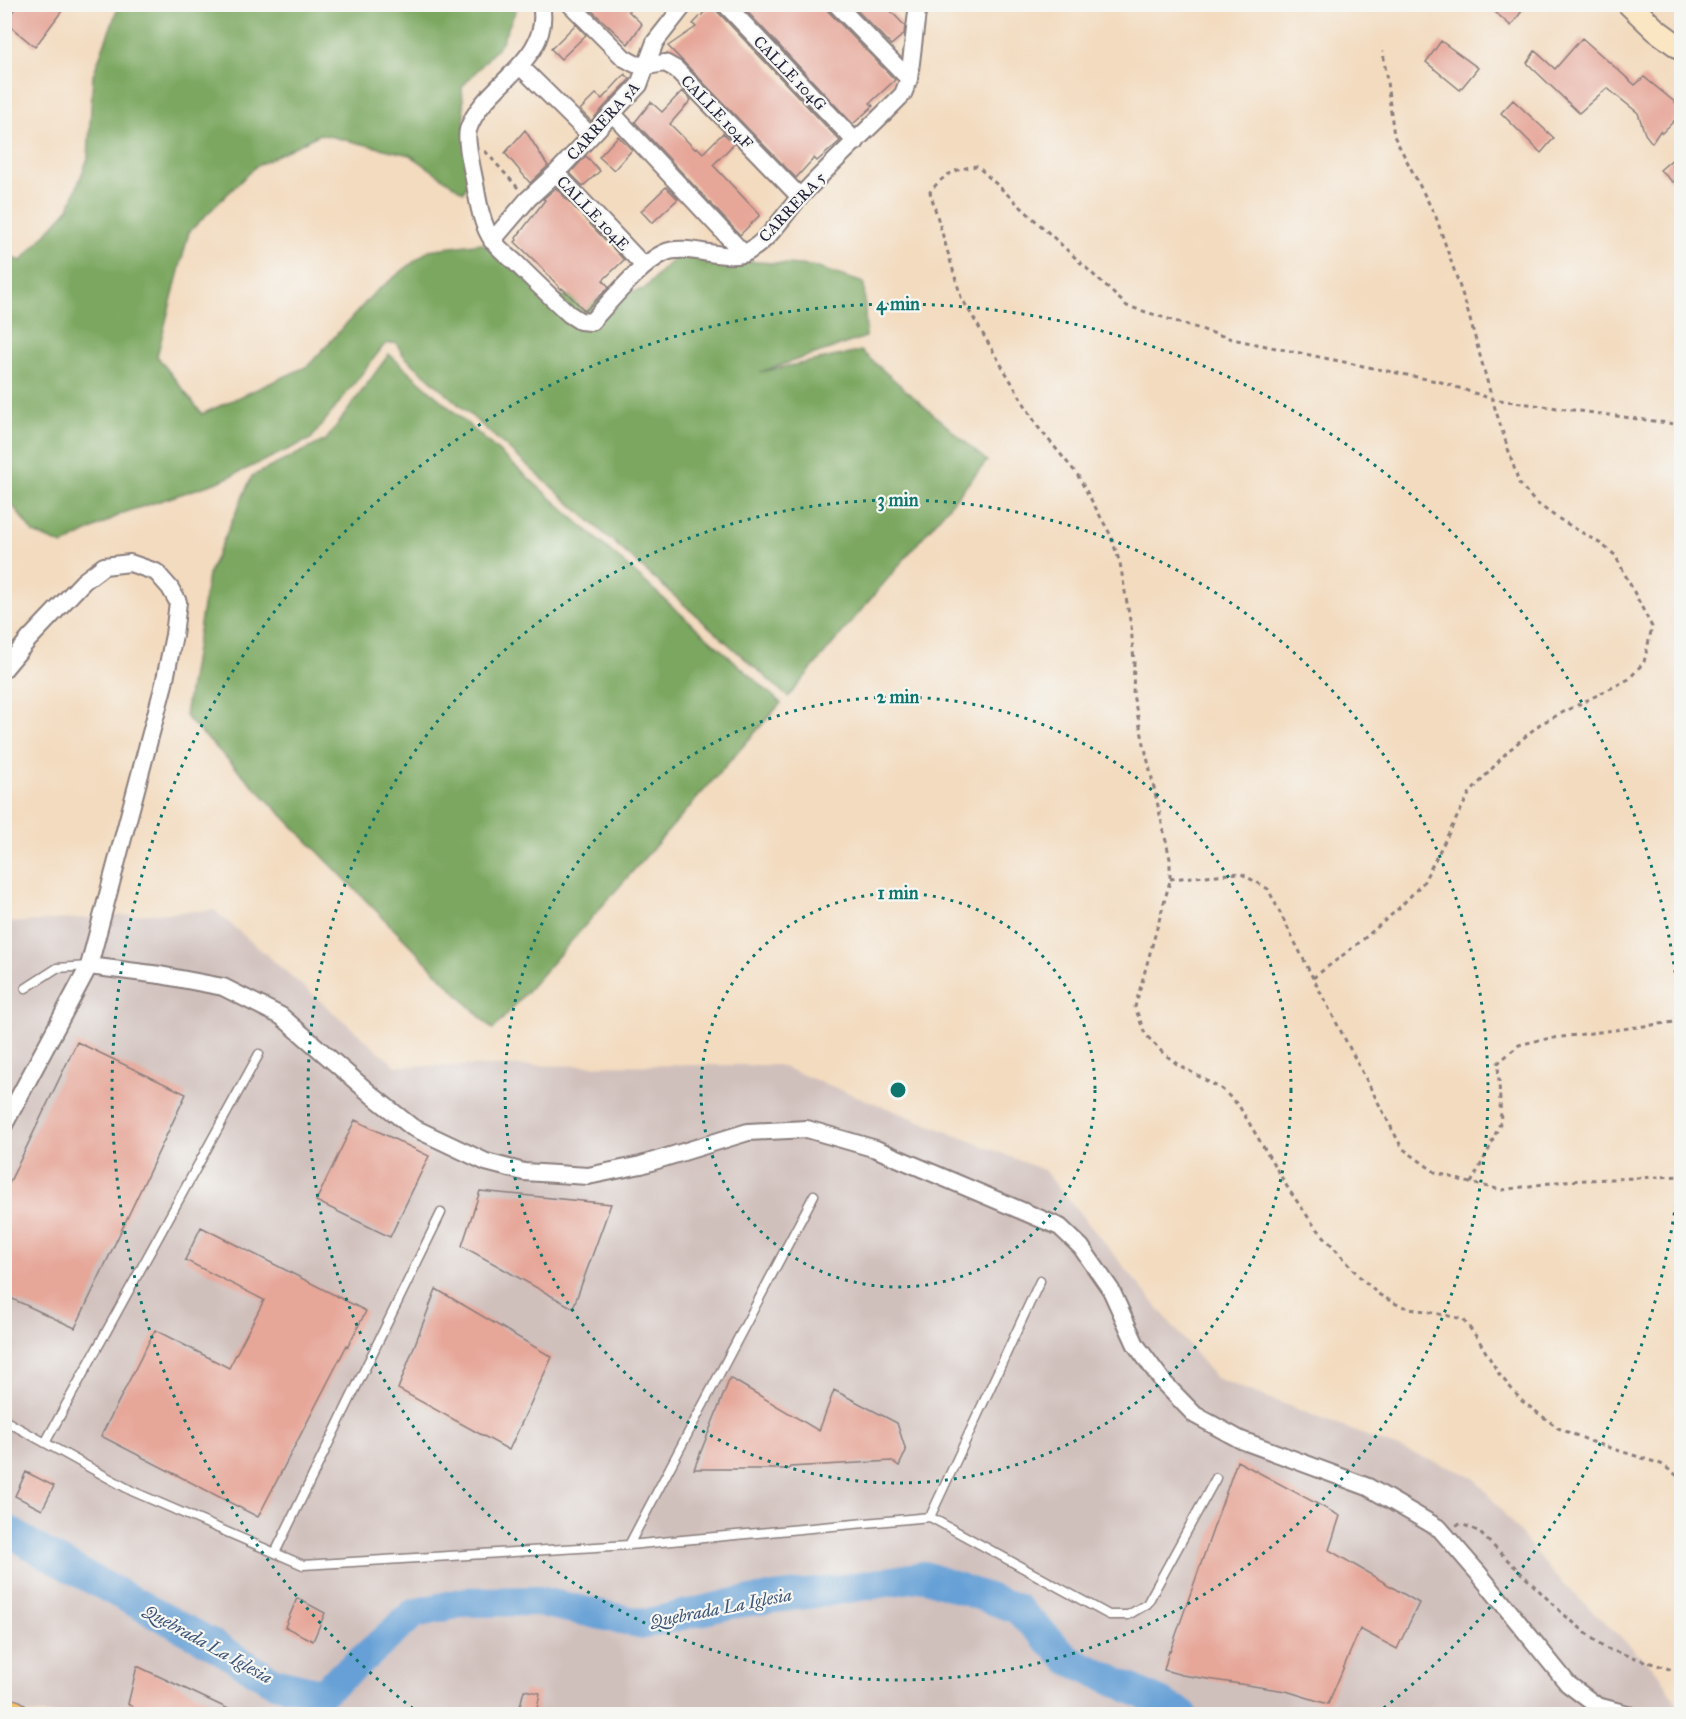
<svg xmlns="http://www.w3.org/2000/svg" width="1686" height="1719" viewBox="0 0 1686 1719" font-family="'IM FELL Great Primer',serif">
  <rect width="100%" height="100%" fill="#f6f6f2"/>
  <filter id="ink" filterUnits="userSpaceOnUse"><feTurbulence type="fractalNoise" baseFrequency=".0167" numOctaves="2"/><feDisplacementMap in="SourceGraphic" scale="12" xChannelSelector="R" yChannelSelector="G"/><feConvolveMatrix kernelMatrix="1 2 1 2 8 2 1 2 1" color-interpolation-filters="sRGB"/></filter>
  <filter id="wash" filterUnits="userSpaceOnUse"><feTurbulence type="fractalNoise" baseFrequency=".008" numOctaves="4" result="noise"/><feDisplacementMap in="SourceGraphic" scale="24" xChannelSelector="R" yChannelSelector="G"/><feGaussianBlur stdDeviation="1.35" result="paint"/><feColorMatrix in="noise" values="0 0 0 0 0 0 0 0 0 0 0 0 0 0 0 0 0 1.4 0 .05"/><feComposite in="paint" operator="in"/></filter>
  <g filter="url(#wash)">
    <rect width="100%" height="100%" fill="#f3dbbf"/>
    <path fill="#d0c0bc" d="M214 910 396 1066 778 1065 1044 1170 1216 1378 1474 1477 1555 1576 1660 1674 1682 1712 1681 1714H5V923Z"/>
    <path fill="#7ca760" stroke="#4f644e" stroke-width="1.5" d="M119 5H518L501 44 462 87 469 182 463 192 410 155 320 134 256 166 189 232 157 356 202 414 308 366 374 293 429 250 482 243 513 268 551 295 602 299 644 289 676 256 812 266 864 283 866 337 760 372 861 351 987 461 788 697 404 356 396 343 385 344 311 439 218 482 123 513 63 545 33 533 5 495 4 254 21 261 69 208 88 158 93 75Z
      M389 354 781 703 493 1030 185 716 208 575 252 476 326 440Z"/>
    <g fill="none" stroke-linecap="round" stroke-linejoin="round">
      <path stroke="#66a0d6" stroke-width="30" d="M4 1528 47 1555 207 1641 274 1682 321 1693 363 1659 413 1614 465 1602 537 1601 644 1624 735 1603 830 1591 924 1576 1016 1608 1069 1660 1162 1703 1183 1714"/>
    </g>
    <g id="blocks">
      <path fill="#e6a698" d="M18 4H67L35 47 5 22Z
        M596 4H634L628 11 642 24 628 44 591 10Z
        M712 4H715L717 11 840 141 817 161 814 158 796 178 668 46 696 27 693 24Z
        M740 4H826L828 11 895 80 870 103 873 106 853 124Z
        M851 4H884L905 26 904 34 891 45Z
        M1486 4H1527L1511 26Z
        M576 24 586 35 561 59 551 49Z
        M1582 38 1635 85 1644 77 1682 108V113L1662 133 1660 131 1652 143 1645 134 1638 113 1607 88 1579 113 1527 63 1535 51 1555 69Z
        M1441 41 1478 68 1460 90 1426 62Z
        M625 74 630 79 591 121 580 110 596 94 602 99Z
        M682 91 691 100 670 124 695 149 697 147 703 153 723 133 734 144 713 165 760 215 740 235 635 122 651 102 662 112Z
        M1513 100 1554 138 1541 153 1501 113Z
        M525 130 548 166 530 183 505 153Z
        M618 136 632 150 614 170 599 157Z
        M1682 151V175L1673 182 1660 170Z
        M586 156 600 171 583 186 570 173Z
        M666 187 678 199 652 223 641 211Z
        M556 188 624 260 603 280 609 287 585 311 562 288 561 289 536 262 515 242 517 240 516 238 545 200 543 199Z
        M77 1042 186 1094 75 1328 4 1295V1194Z
        M355 1120 429 1156 390 1237 316 1201Z
        M480 1191 611 1204 573 1308 462 1246Z
        M201 1227 366 1311 348 1346 347 1345 258 1517 101 1436 155 1330 229 1368 264 1300 185 1260Z
        M436 1289 552 1357 509 1450 398 1389Z
        M730 1378 819 1431 834 1390 897 1423 906 1451 899 1466 892 1461 790 1467 789 1469H694Z
        M1237 1461 1340 1516 1329 1550 1419 1603 1397 1649 1360 1629 1328 1704 1286 1691 1182 1675 1164 1670 1169 1651 1170 1652Z
        M26 1472 54 1486 42 1510 15 1496Z
        M297 1598 325 1613 313 1641 285 1627Z
        M137 1666 239 1714H143L128 1704Z
        M524 1690 540 1693 536 1714H518Z"/>
    </g>
  </g>
  <g filter="url(#ink)">
    <use href="#blocks" fill-opacity="0" stroke="#8a7e7d" stroke-width="1.5"/>
    <g fill="none" stroke-linecap="round" stroke-linejoin="round">
      <defs>
        <path id="service" d="M26 988 57 968 89 966
          M4 1420 132 1491 303 1565 629 1545 930 1517 1109 1615H1128L1147 1604 1216 1478
          M45 1443 259 1054
          M930 1517 1040 1281
          M629 1545 814 1195
          M275 1553 441 1213"/>
        <path id="minor" d="M541 4C553 62 483 83 468 130 465 141 473 172 475 184 478 202 482 226 493 241 499 249 508 256 516 263 533 280 551 297 569 314L580 321 591 322C609 303 641 263 664 253 687 242 729 264 749 251 770 239 784 215 799 198 832 162 869 129 903 94L909 79 918 4
          M570 4 624 58 635 64 647 66 665 63 676 69 800 197
          M725 4 856 142
          M836 4 909 79
          M520 66 590 135
          M612 113 744 254
          M556 173 644 266
          M492 241 528 199 556 173 639 85 655 42 684 5
          M4 669 29 639 84 581 104 566 130 563 156 572 170 588 178 602 174 635 164 684 89 966 4 1125
          M89 966 160 975 223 987 281 1016 373 1096 412 1127 486 1162 524 1172 588 1176 641 1165 748 1132 807 1129 876 1149 1060 1227 1081 1247 1111 1290 1136 1345 1164 1383 1195 1415 1241 1440 1368 1487 1440 1529 1479 1574 1568 1684 1597 1706 1627 1714"/>
        <path id="secondary" d="M1629 4 1656 30 1682 49"/>
        <path id="trunk" d="M4 1711 14 1714"/>
      </defs>
      <use href="#service" stroke="#8a7e7d" stroke-width="11"/>
      <use href="#minor" stroke="#8a7e7d" stroke-width="20"/>
      <use href="#secondary" stroke="#8a7e7d" stroke-width="26"/>
      <use href="#trunk" stroke="#8a7e7d" stroke-width="30"/>
      <path stroke="#8a7e7d" stroke-width="3" stroke-dasharray="4.5 4.5" stroke-linecap="butt" d="M485 151 518 188
        M1682 425 1492 399 1441 382 1232 339 1127 306 977 166C955 169 944 174 930 192L961 297 1038 427 1077 474 1110 534 1120 563 1131 626 1134 662 1133 695 1170 859V881L1135 1007 1145 1034 1162 1052 1177 1064 1223 1090 1239 1106 1289 1190 1313 1224 1359 1276 1378 1294 1400 1306 1463 1319 1478 1339 1499 1374 1522 1401 1558 1428 1595 1443 1661 1464 1682 1479
        M1170 879 1240 873 1268 889 1313 978 1402 1148 1435 1172 1470 1183 1502 1190 1564 1181 1682 1176
        M1313 978 1360 942 1397 910 1423 883 1469 794 1507 752 1540 724 1629 679 1644 662 1652 627 1615 555 1601 544 1556 517 1535 502 1519 483 1492 399 1466 305 1436 217 1394 136 1383 51
        M1471 1183 1489 1149 1501 1121 1498 1063 1519 1045 1539 1040 1682 1021
        M1456 1525 1461 1524 1478 1531 1562 1613 1604 1648 1682 1673"/>
      <use href="#service" stroke="#fff" stroke-width="8"/>
      <use href="#minor" stroke="#fff" stroke-width="16"/>
      <use href="#secondary" stroke="#fbe6c4" stroke-width="22"/>
      <use href="#trunk" stroke="#f5c16b" stroke-width="27"/>
    </g>
  </g>
  <g fill="none" stroke="#0f766e" stroke-width="3" stroke-dasharray="3 6">
    <circle cx="898" cy="1090" r="197"/>
    <circle cx="898" cy="1090" r="393"/>
    <circle cx="898" cy="1090" r="590"/>
    <path d="M1681 1159A786 786 0 0 1 1376 1714M420 1714A786 786 0 1 1 1681 1021"/>
  </g>
  <g text-anchor="middle" dominant-baseline="central" stroke-width="4.5" stroke-linejoin="round" paint-order="stroke">
    <g font-size="16" fill="#22223b" stroke="#f6f6f2">
      <text transform="translate(790 73) rotate(46)">CALLE 104G</text>
      <text transform="translate(717 112) rotate(46)">CALLE 104F</text>
      <text transform="translate(603 121) rotate(-48)">CARRERA 5A</text>
      <text transform="translate(792 207) rotate(-47)">CARRERA 5</text>
      <text transform="translate(593 213) rotate(46)">CALLE 104E</text>
    </g>
    <g font-size="18" font-style="italic" fill="#3d5479" stroke="#f6f6f2">
      <text transform="translate(721 1608) rotate(-11)">Quebrada La Iglesia</text>
      <text transform="translate(208 1644) rotate(29)">Quebrada La Iglesia</text>
    </g>
  </g>
  <circle cx="898" cy="1090" r="9" fill="#0f766e" stroke="#f6f6f2" stroke-width="3"/>
  <g font-size="18" text-anchor="middle" font-weight="bold" fill="#0f766e" stroke="#f6f6f2" stroke-width="4.5" stroke-linejoin="round" paint-order="stroke">
    <text x="898" y="310">4 min</text>
    <text x="898" y="506">3 min</text>
    <text x="898" y="703">2 min</text>
    <text x="898" y="899">1 min</text>
  </g>
  <rect width="1686" height="1719" fill="none" stroke="#f6f6f2" stroke-width="24"/>
</svg>
